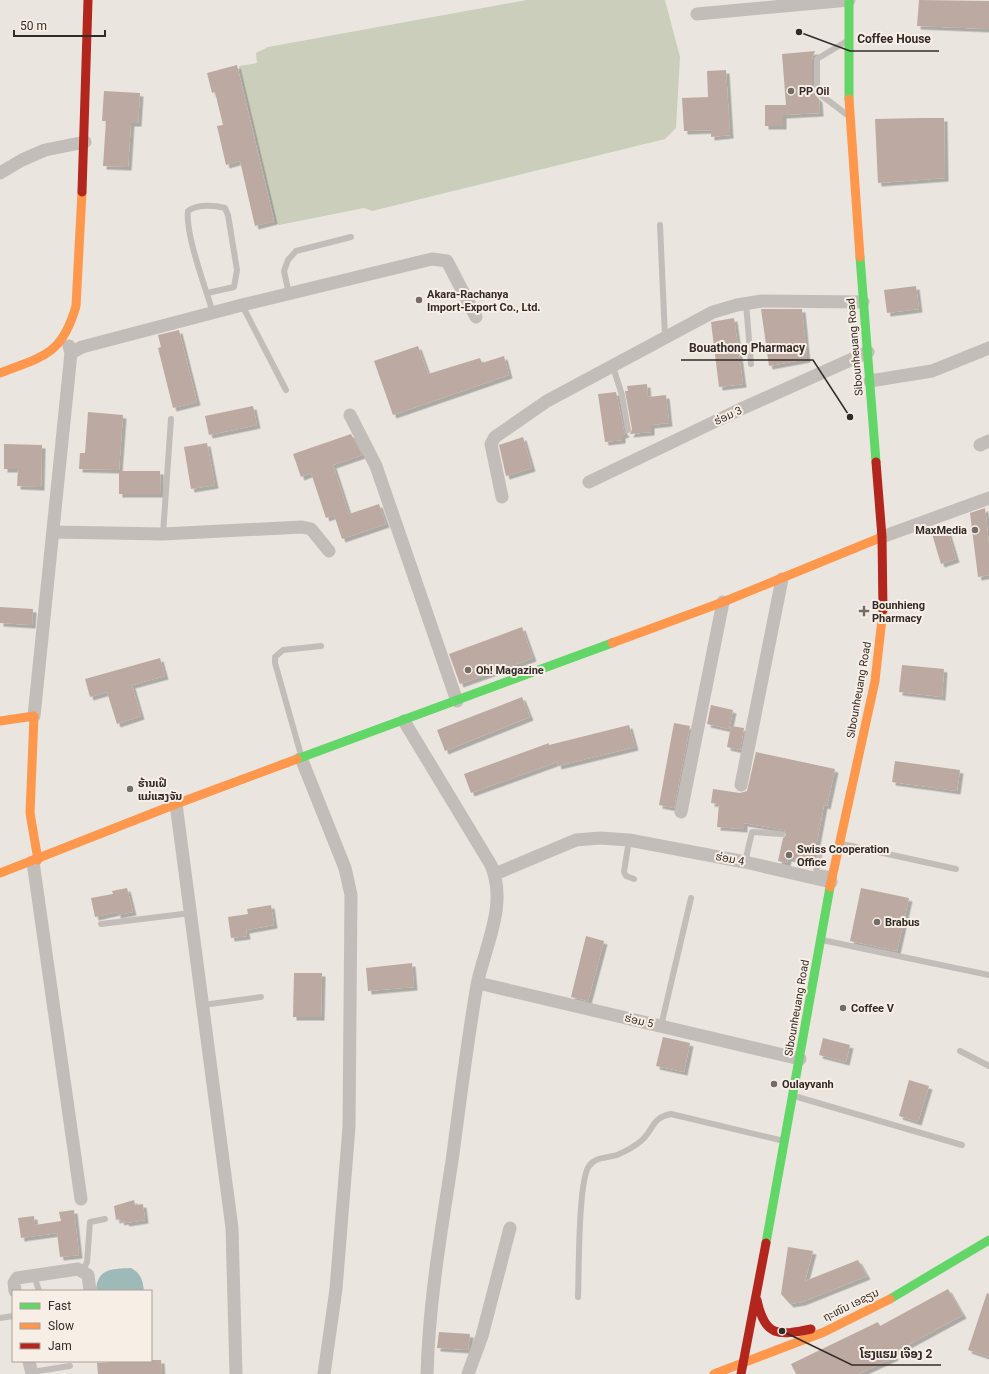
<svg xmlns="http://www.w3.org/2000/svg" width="989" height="1374" viewBox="0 0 989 1374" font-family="Roboto,'Noto Sans Lao',sans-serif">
  <defs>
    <filter id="shadow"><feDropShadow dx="3.5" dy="3.5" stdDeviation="0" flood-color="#0004"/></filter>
  </defs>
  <rect width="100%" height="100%" fill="#eae5df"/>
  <path fill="#cbceba" d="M527 0H665L680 57 676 128 665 139 372 211 364 208 279 225 276 223 239 66 257 63 256 53 268 47Z"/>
  <path fill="#9dbab9" d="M131 1268C141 1273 143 1281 144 1291H96C97 1268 112 1269 131 1268Z"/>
  <path fill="#bcaaa2" filter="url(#shadow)" d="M919 0 989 1V29L917 26Z
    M815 51 812 59V92L819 99 820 113 783 115V126H765V105H786L782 54Z
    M237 65 274 221 255 226 240 161 226 165 217 126 223 125 215 92 212 93 207 73Z
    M726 70 730 135 711 137V130L684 131 682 98 708 97 707 71Z
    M104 91 140 93 138 123H131L128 167 103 166 106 121H102Z
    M923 118H944L945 178 878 183 875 119Z
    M916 286 919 309 887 313 884 290Z
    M761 309H802L807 359 769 366Z
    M734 318 743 384 719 387 711 322Z
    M179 330 197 402 173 408 158 348 161 347 158 335Z
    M418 346 428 374 480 358 482 363 504 356 509 375 393 415 374 361Z
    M647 384 648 397 666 395 669 423 651 425V432L630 434 632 429 625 391H628L627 386Z
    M616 392 624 431 626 434 622 435V440L605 442 598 394Z
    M253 406 257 425 209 435 205 416Z
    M88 412 123 415 119 470 79 469 80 453H85Z
    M351 434 362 455 333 465 349 514 379 504 386 524 342 539 334 515 326 518 311 473 301 477 293 454Z
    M523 437 532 468 506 476 499 445Z
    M207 443 215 485 191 489 184 447Z
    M4 444 42 445 41 487 17 486 18 469H4Z
    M119 471H160L161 494H119Z
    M985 508 989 544V575L978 577 970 513Z
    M947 529 956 559 941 564 932 534Z
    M0 607 33 609 32 625 0 623Z
    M522 627 533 658 460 684 449 654Z
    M160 658 165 676 132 685 141 716 117 724 107 692 90 697 85 679Z
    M902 665 944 669 942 697 899 692Z
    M522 697 530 717 445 751 437 730Z
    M711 705 733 710 729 729 707 724Z
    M674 723 690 726 674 808 659 805Z
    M629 725 635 747 558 766 557 762 471 793 464 774 549 743V745Z
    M731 726 744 728 740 750 727 747Z
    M756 752 835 769 827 806 824 805 817 842H816L811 862 788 858 787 863 778 861 783 838 786 835 784 830 744 823V829L717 827 719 804 711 803 713 789 740 793 747 791Z
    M895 761 960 770 957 791 892 782Z
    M127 888 133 912 117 915V912L95 917 91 898 113 894 112 891Z
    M861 888 909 898 897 951 850 941Z
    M271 905 274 925 246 930 247 936 231 938 228 917 248 914 247 909Z
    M586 936 604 941 588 1001 571 997Z
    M412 963 414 987 368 991 366 968Z
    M294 973H322L321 1017H293Z
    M663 1037 690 1043 684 1072 656 1066Z
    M823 1038 850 1045 846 1062 819 1055Z
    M909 1080 929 1086 918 1122 899 1116Z
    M134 1200 135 1205 143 1204 145 1220 126 1223 125 1221 121 1222 120 1219 116 1220 114 1206Z
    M74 1210 79 1255 60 1257 57 1233 21 1238 18 1218 34 1216 35 1225 61 1221 59 1212Z
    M788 1247 813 1251 805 1281 858 1260 867 1276 802 1302 790 1304 781 1294Z
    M948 1289 963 1315 893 1353 895 1357 858 1374H796L791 1364 878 1322 880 1326Z
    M987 1293 989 1294V1357L968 1350Z
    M439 1332 470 1334 468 1350 437 1348Z
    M151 1360H161L162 1374H98L97 1363Z"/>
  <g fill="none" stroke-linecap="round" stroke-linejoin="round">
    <path stroke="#c3bdb9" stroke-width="6" d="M846 114 817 92V59L847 41
      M660 225 665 337
      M207 293 234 287 237 270 228 215 225 208C214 205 197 204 188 211 185 234 206 289 213 313
      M289 294 284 271 288 260 296 251 351 237
      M746 303 751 364
      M242 305 286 390
      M613 367 622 395 628 430
      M163 534 171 419
      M301 755 275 663V657L283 650 321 646
      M629 840 624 872 626 876 634 879
      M842 844 956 869
      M821 848 816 872 831 874
      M745 862 752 832 782 834
      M101 924 191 913
      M822 940 989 975
      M203 1005 261 997
      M661 1026 691 898
      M960 1051 989 1066
      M794 1096 962 1145
      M83 1271 87 1262 90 1222 105 1219
      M34 1275 39 1291
      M578 1297C579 1274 578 1181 589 1166 595 1157 607 1158 617 1155 624 1152 635 1146 641 1141 654 1130 651 1118 671 1114L784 1141
      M0 1318 13 1316
      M32 1372 70 1366"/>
    <path stroke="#c3bdb9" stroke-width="13" d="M697 14 849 0
      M0 173 22 160 45 150 85 142
      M71 353 82 347 242 305 432 259 447 261 476 317
      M870 381 932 371 989 348
      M350 415 376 466 457 701
      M980 445 989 441
      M589 482 741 409 868 352
      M502 497 491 444 495 437 547 401 713 312 737 305 762 301 863 302
      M53 532 163 534 302 527 311 529 329 551
      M882 537 989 498
      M34 716 71 353 69 346
      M404 721 491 865C508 905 485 945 477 985 467 1043 460 1102 452 1161 441 1232 429 1302 427 1374
      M301 758 345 868 351 895 349 1127 336 1289 324 1374
      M741 785 782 579
      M176 804 232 1228 236 1374
      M681 812 723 602
      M33 862 81 1199
      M495 874 576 840 600 838 629 840 745 862 831 882
      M478 983 800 1059
      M15 1291 14 1283 17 1278 78 1269 88 1275 90 1291
      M29 1361 32 1374
      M468 1374 482 1336 510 1228"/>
    <path stroke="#63d668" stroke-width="9" d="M849 0V99
      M860 257 876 462
      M297 759 612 643
      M766 1243 830 887
      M890 1299 989 1240"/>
    <path stroke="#ff974d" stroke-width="9" d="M849 99 860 257
      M0 373C44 356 62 355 76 306L82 192
      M612 643 723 602 882 537
      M0 721 34 716 30 813 38 860
      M0 873 176 804 297 759
      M830 887 875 681 883 610
      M714 1374 824 1332 890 1299"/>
    <path stroke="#b3261e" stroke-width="9" d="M82 192 88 0
      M876 462 882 537 883 610
      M757 1300C765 1337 778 1336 811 1329
      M741 1374 766 1243"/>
  </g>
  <g fill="#736c67" stroke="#f7efe6" stroke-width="1.5">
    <circle cx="791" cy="91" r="4"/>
    <circle cx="419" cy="300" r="4"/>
    <circle cx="975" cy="530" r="4"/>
    <path d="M862 605h4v4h4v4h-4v4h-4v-4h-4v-4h4z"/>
    <circle cx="468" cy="670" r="4"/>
    <circle cx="130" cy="789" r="4"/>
    <circle cx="789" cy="855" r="4"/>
    <circle cx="877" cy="922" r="4"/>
    <circle cx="843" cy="1008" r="4"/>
    <circle cx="774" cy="1084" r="4"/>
  </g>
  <g text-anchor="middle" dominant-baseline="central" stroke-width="4" stroke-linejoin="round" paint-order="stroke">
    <g font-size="11" font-weight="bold" fill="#332b27" stroke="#f7efe6" text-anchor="start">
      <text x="799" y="91">PP Oil</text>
      <text x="427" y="294">Akara-Rachanya<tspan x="427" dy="13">Import-Export Co., Ltd.</tspan></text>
      <text x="967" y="530" text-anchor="end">MaxMedia</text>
      <text x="872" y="605">Bounhieng<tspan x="872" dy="13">Pharmacy</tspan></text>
      <text x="476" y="670">Oh! Magazine</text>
      <text x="138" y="783">ຮ້ານເຝີ<tspan x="138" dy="13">ແມ່ແສງຈັນ</tspan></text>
      <text x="797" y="849">Swiss Cooperation<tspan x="797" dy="13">Office</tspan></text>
      <text x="885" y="922">Brabus</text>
      <text x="851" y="1008">Coffee V</text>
      <text x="782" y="1084">Oulayvanh</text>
    </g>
    <g font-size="11" fill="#332b27" stroke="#f7efe6">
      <text transform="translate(855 347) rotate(-95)">Sibounheuang Road</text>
      <text transform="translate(728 416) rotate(-25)">ຮ່ອມ 3</text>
      <text transform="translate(859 690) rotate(-80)">Sibounheuang Road</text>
      <text transform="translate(730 859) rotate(11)">ຮ່ອມ 4</text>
      <text transform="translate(797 1008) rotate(-80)">Sibounheuang Road</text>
      <text transform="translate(639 1021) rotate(13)">ຮ່ອມ 5</text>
      <text transform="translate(851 1305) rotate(-26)">ຖະໜົນ ເອຊຽນ</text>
    </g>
  </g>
  <path fill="none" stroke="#332b27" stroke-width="1.5" d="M799 32L850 51H939M850 417L813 360H681M782 1331L852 1365H941"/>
  <g fill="#332b27" stroke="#f7efe6" stroke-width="1.5">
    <circle cx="799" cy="32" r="4"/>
    <circle cx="850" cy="417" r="4"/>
    <circle cx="782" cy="1331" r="4"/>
  </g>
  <g font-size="12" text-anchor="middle" font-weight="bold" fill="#332b27" stroke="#f7efe6" stroke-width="4" stroke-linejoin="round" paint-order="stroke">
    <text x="894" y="43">Coffee House</text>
    <text x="747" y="352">Bouathong Pharmacy</text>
    <text x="896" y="1358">ໂຮງແຮມ ເຈືອງ 2</text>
  </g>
  <rect x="12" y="1290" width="140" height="72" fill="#f7efe6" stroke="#a9a19a"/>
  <rect x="20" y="1303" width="20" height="6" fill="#63d668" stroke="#a9a19a"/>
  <text x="48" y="1310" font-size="12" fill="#332b27">Fast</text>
  <rect x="20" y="1323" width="20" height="6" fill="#ff974d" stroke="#a9a19a"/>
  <text x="48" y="1330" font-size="12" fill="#332b27">Slow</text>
  <rect x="20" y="1343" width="20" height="6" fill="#b3261e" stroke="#a9a19a"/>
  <text x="48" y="1350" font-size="12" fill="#332b27">Jam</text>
  <path d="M14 30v6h91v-6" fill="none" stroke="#332b27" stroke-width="2"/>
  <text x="20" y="30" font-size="12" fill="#332b27" stroke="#f7efe6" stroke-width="3" paint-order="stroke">50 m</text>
</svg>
